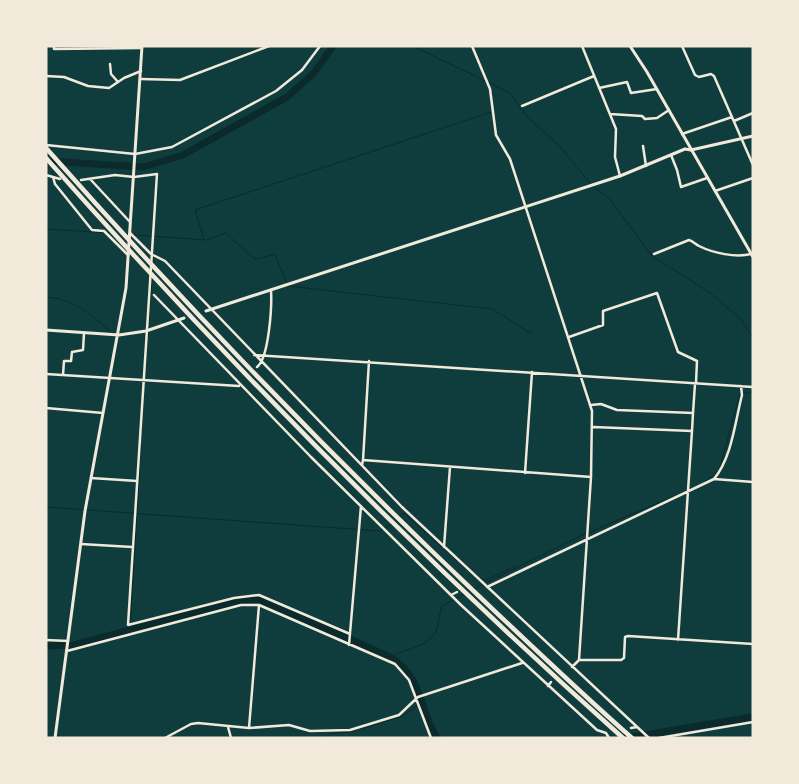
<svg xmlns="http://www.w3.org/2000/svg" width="799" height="784" viewBox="0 0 799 784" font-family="Commissioner,sans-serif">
  <rect width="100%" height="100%" fill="#0f3d3e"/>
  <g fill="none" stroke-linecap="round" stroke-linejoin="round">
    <path stroke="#0a2a2b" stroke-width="1" d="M413 46 510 93 527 116 561 148 593 187 609 198 652 256 709 292 741 319 753 338
      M157 197 158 175
      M46 229 110 233
      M134 235 207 240 226 233 253 258 258 259 275 254 288 286 492 309 532 334
      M204 239 195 210 491 112
      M153 264V251
      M46 297C74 299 89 313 109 330
      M148 337 152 278
      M703 483 719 471 740 394 753 392
      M46 507 379 531 392 524
      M395 521 404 513 474 576
      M480 578 486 580 515 566 518 568
      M474 589 578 537 684 492
      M130 629 141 445
      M390 657C403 650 427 647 435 633 439 626 439 614 442 606L464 594
      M323 738 333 733 351 732 403 716 423 701"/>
    <path stroke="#0a2a2b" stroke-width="7" d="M46 161 143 167 183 155 287 97 314 73 333 46
      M46 646 74 645 242 600 253 599 266 602 390 657C424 678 418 708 437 738
      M626 738 753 717"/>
    <path stroke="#f1e9da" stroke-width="2.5" d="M54 46V49L141 48
      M472 46 490 89 496 135 510 159 592 411 591 477 579 660 572 667
      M582 46 616 129 615 157 620 176
      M682 46 695 75 699 77 711 74 714 76 753 165
      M110 64 111 74 118 82
      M46 76 64 77 88 86 109 88 124 78 141 71
      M141 79 180 80 269 46
      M599 88 627 82 631 93 657 89
      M522 106 594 76
      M610 114 642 116 645 119 657 118 669 110
      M734 121 753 113
      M682 134 732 117
      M46 145 135 154 172 147 276 91 302 70 320 46
      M643 146 646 166
      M671 155 677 170 681 187 707 178
      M46 175 53 177
      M60 179 53 177 55 184 92 230 104 231 128 255
      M81 180 115 175 134 177 157 174 128 625 234 598 259 595 350 634
      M91 180 130 222
      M715 191 753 178
      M130 233 151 254 165 261 402 507 649 738
      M654 254 689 240C693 241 695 244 699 246 713 253 736 258 751 254
      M154 295 311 457 461 605 597 730 606 733 609 738
      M569 337 603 325V311L657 293 678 352 697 361 696 383
      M254 355 753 387
      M257 367C269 358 272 306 271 290
      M46 374 239 386
      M63 375 64 361H71L72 352 83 350 84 333
      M591 405 601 404 617 410 693 413 695 384
      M46 408 103 413
      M593 427 692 431 693 413
      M363 460 369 361
      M362 465 363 460 591 477
      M525 473 532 372
      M91 478 137 481
      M714 479 753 482
      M81 544 132 547
      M444 547 450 467
      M487 587 714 479C732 457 735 422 742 395L741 386
      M451 595 457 592
      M46 640 68 641
      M678 640 692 431
      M349 645 361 506
      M67 651 241 605H259L395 664 409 680 431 738
      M579 660H621L624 658 625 637 628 636 753 644
      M548 686 551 682
      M228 727 231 738
      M249 728 259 605
      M631 728 637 727
      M165 738 191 724 198 723 249 728 289 725 310 731 350 730 399 715 418 697 522 663
      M659 738 753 722"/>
    <path stroke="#f1e9da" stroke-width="3" d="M691 150 753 136"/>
    <path stroke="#f1e9da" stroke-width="3" d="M630 46 647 72 753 257
      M206 311 620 176 685 149 691 150
      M46 330 119 335 146 331 184 318
      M55 738 85 511 126 288 142 46"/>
    <path stroke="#f1e9da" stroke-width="4.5" d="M46 148C171 289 301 425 436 555 501 617 565 679 632 738
      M46 158C227 362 419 556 623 738"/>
  </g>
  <rect width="799" height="784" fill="none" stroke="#f1e9da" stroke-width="95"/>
</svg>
